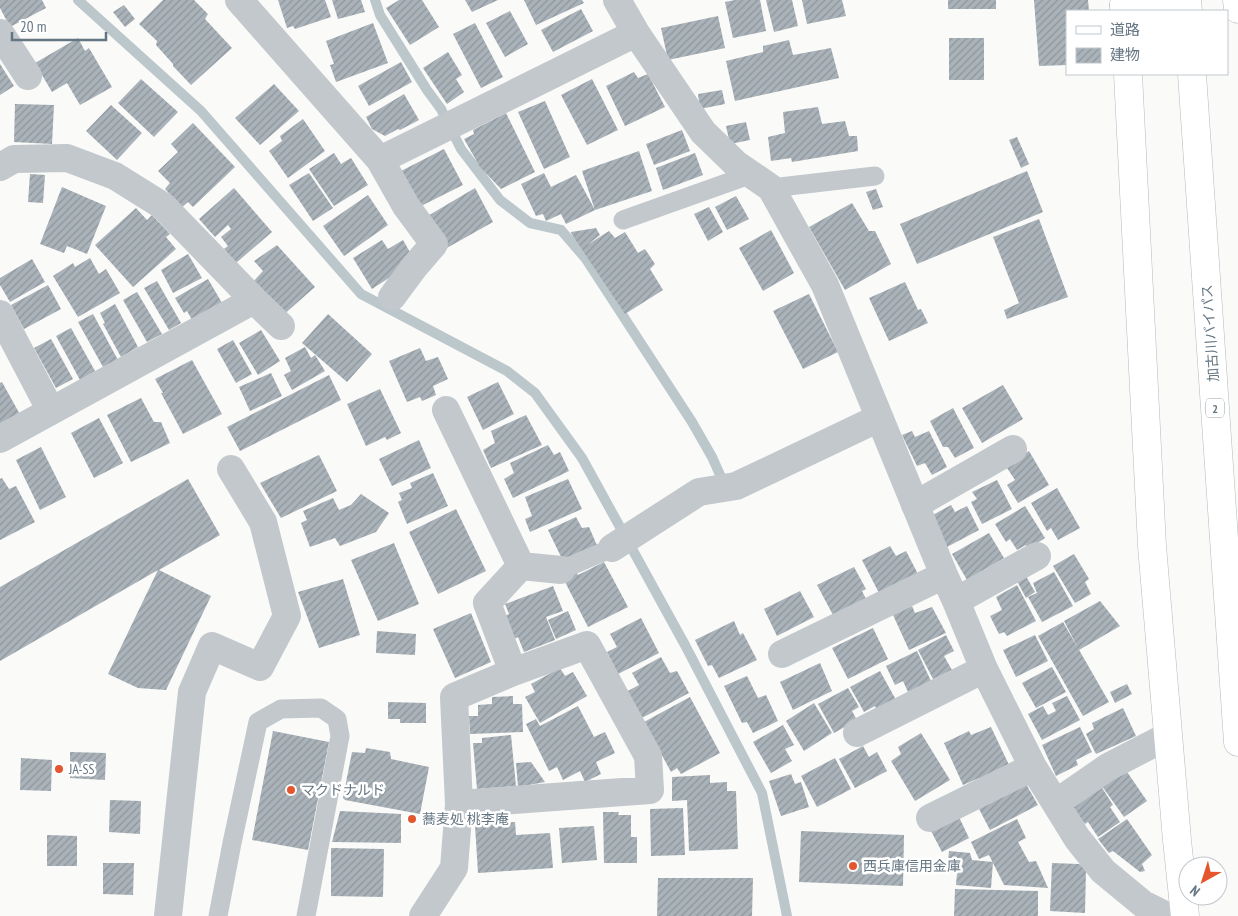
<svg xmlns="http://www.w3.org/2000/svg" width="1238" height="916" viewBox="0 0 1238 916" font-family="'PT Sans Narrow','Noto Sans JP',sans-serif">
  <defs>
    <pattern id="building-hatch" width="6" height="6" patternUnits="userSpaceOnUse" patternTransform="scale(1.25)"><rect width="6" height="6" fill="#aab3b9"/><path d="M-1 1l2-2M0 6l6-6M5 7l2-2" fill="none" stroke="#8e969c"/></pattern>
  </defs>
  <rect width="100%" height="100%" fill="#fafaf8"/>
  <g fill="none" stroke-linecap="round" stroke-linejoin="round">
    <path stroke="#bbc7cb" stroke-width="10" d="M78 0 201 111 361 294 507 371 535 393 582 458 685 645 762 793 787 916
      M375 0 380 15 427 90 441 109 461 149 500 200 530 223 561 230 586 259 692 422 712 457 721 477"/>
  </g>
  <path fill="url(#building-hatch)" d="M0 0H42L46 8 10 27 0 8Z
    M163 0H194L208 14 205 19 232 48 191 85 173 66V64L156 45 157 41 139 24Z
    M278 0H325L331 17 295 29 293 26 287 28Z
    M332 0H361L365 12 338 19Z
    M399 0H422L439 27 410 45 386 8Z
    M465 0H498L472 12Z
    M524 0H582L584 3 536 25Z
    M735 0H760L766 31 733 38 725 2Z
    M766 0H792L798 26 774 32Z
    M802 0H842L846 16 807 24Z
    M948 0H996V9H948Z
    M1034 0H1088L1089 11H1067V65L1039 66Z
    M124 5 135 19 125 27 113 12Z
    M581 9 593 31 553 52 541 30Z
    M510 11 528 44 505 57 486 23Z
    M718 16 725 48 668 60 661 28Z
    M373 23 388 63 336 82 330 65 334 64 326 41Z
    M475 23 503 77 481 88 453 34Z
    M78 38 85 51 89 48 112 87 80 105 67 83 52 92 35 63Z
    M949 38H984V80H949Z
    M789 40 793 55 831 48 839 78 735 101 726 61 763 52V46Z
    M448 52 462 75 456 79 464 92 447 104 423 68Z
    M401 62 412 82 369 106 358 86Z
    M0 64 14 86 0 95Z
    M634 72 638 78 648 74 665 107 625 126 606 86Z
    M141 79 178 112 154 137 118 103Z
    M592 79 618 130 587 145 561 95Z
    M274 84 299 111 260 145 235 118Z
    M722 90 725 104 700 109 698 94Z
    M404 94 419 120 400 130 398 129 385 136 372 129 366 117Z
    M545 101 570 157 544 169 518 112Z
    M15 104 54 105 52 144 14 142Z
    M111 105 142 133 117 160 86 131Z
    M818 107 822 124 845 121 849 136H857L858 151 792 162 791 158 771 161 768 137 785 133 783 112Z
    M506 113 535 172 501 189 480 167 464 139 474 134 473 130Z
    M303 119 325 151 288 178 269 151 282 141 280 136Z
    M746 122 750 140 730 144 726 126Z
    M193 123 235 167 193 207 188 202 182 207 165 189 170 183 158 171 178 152 171 144Z
    M682 130 690 151 654 165 646 144Z
    M1017 137 1029 164 1021 168 1009 140Z
    M444 149 463 185 419 207 401 171Z
    M639 151 652 191 595 210 582 171Z
    M334 153 341 164 351 158 368 185 334 206 309 169Z
    M695 153 703 175 663 190 656 168Z
    M1027 171 1043 212 917 264 900 224Z
    M309 173 333 208 313 221 289 185Z
    M544 173 551 187 576 175 595 210 566 224 561 214 546 221 543 214 536 216 521 184Z
    M30 174 45 175 43 203 28 202Z
    M62 187 106 206 87 254 67 246 64 253 40 244Z
    M234 188 272 232 236 263 224 249 228 246 221 237 231 229 228 225 215 237 199 219Z
    M475 188 493 222 445 249 426 217Z
    M876 189 883 207 873 210 866 192Z
    M368 195 388 225 344 256 323 226Z
    M736 196 749 219 727 230 715 207Z
    M852 203 869 231H875L891 264 845 290 809 227Z
    M709 207 723 232 708 241 694 214Z
    M136 208 147 220 152 215 170 234 166 237 176 249 133 287 95 245Z
    M1039 219 1068 297 1007 319 1004 310 1019 303 993 237Z
    M596 228 600 235 587 245 609 231 615 238 625 232 638 253 645 249 655 264 650 269 663 290 625 314 571 233V232Z
    M771 230 794 273 763 291 739 248Z
    M382 240 388 249 403 240 415 261 372 289 353 258Z
    M277 245 315 287 282 316 252 283 263 271 254 261Z
    M188 254 202 278 173 293 161 270Z
    M90 258 99 274 106 269 120 293 78 317 53 276 73 263 75 267Z
    M32 259 45 282 10 302 0 285V278Z
    M208 279 225 308 195 325 187 311 184 313 175 298Z
    M157 281 181 323 169 330 144 288Z
    M905 282 918 310 921 309 928 323 889 341 869 298Z
    M48 285 61 309 24 329 11 305Z
    M137 292 162 334 147 342 123 300Z
    M809 294 838 352 803 369 773 311Z
    M115 304 138 347 121 357 103 324 105 323 100 313Z
    M93 314 118 360 103 367 78 322Z
    M328 314 372 354 347 382 302 343Z
    M71 328 95 371 80 380 56 336Z
    M261 330 280 361 258 375 239 343Z
    M51 339 73 379 56 388 34 348Z
    M233 340 252 374 236 383 217 349Z
    M305 347 311 358 315 355 325 371 292 390 284 375 291 371 285 358Z
    M420 348 426 361 438 357 448 379 433 386 436 395 422 401 420 397 407 402 389 361Z
    M192 360 222 414 183 434 161 393H163L155 379Z
    M271 373 282 396 250 411 239 387Z
    M329 375 341 400 240 451 227 427Z
    M2 382 22 418 0 430V383Z
    M498 382 514 414 483 430 467 397Z
    M1003 385 1023 419 982 443 962 408Z
    M380 389 401 433 387 440 385 437 366 446 347 404Z
    M141 398 154 422H161L170 443 131 462 107 415Z
    M953 408 974 448 955 458 948 447H943L930 421Z
    M526 415 542 445 491 468 483 450 495 443 491 431Z
    M99 418 123 463 94 478 71 433Z
    M912 431 915 437 929 431 947 467 932 475 925 463 917 466 902 435Z
    M419 440 431 468 392 486 379 459Z
    M548 445 554 455 560 452 569 471 513 498 504 479 514 473 510 463Z
    M41 447 66 497 40 510 16 460Z
    M1029 451 1049 485 1018 503 1007 485 1015 480 1005 465Z
    M319 455 337 491 281 518 260 483Z
    M433 473 448 506 407 524 398 502 402 500 399 493 412 488 410 483Z
    M2 478 9 489 16 486 35 522 0 540V479Z
    M188 479 220 535 159 570 211 596 166 690 138 688 108 674 158 570 0 661V587Z
    M568 479 582 509 530 532 525 519 532 516 525 497Z
    M997 480 1012 509 982 524 971 502 977 499 972 492Z
    M1057 488 1080 528 1058 540 1051 528 1047 531 1031 503Z
    M361 494 389 513 376 532 340 546 335 538 310 547 301 523 307 520 303 511 333 498 339 510 351 505Z
    M951 505 955 512 967 506 979 530 947 547 931 516Z
    M1025 506 1045 538 1028 549 1026 545 1017 550 1010 539 1006 542 995 524Z
    M456 509 486 571 438 594 409 532Z
    M576 517 582 528 589 527 599 550 565 565 548 530Z
    M989 533 1004 558 967 580 952 554Z
    M394 543 419 604 378 621 351 560Z
    M890 546 896 556 906 551 918 574 879 593 862 560Z
    M1074 554 1089 579 1085 582 1091 594 1075 603 1053 566Z
    M604 562 628 607 588 627 563 578 576 571 578 575Z
    M854 567 866 589 862 591 867 601 833 615 817 585Z
    M1054 572 1073 606 1042 622 1028 597 1037 593 1033 583Z
    M1026 576 1035 592 1026 598 1017 581Z
    M343 579 360 635 319 648 298 592Z
    M1017 585 1036 621 1007 636 1004 632 999 634 990 616 1002 610 996 597Z
    M553 586 563 611 546 617 555 640 524 652 518 637 514 639 505 616 509 614 505 604Z
    M800 591 814 617 777 636 764 609Z
    M1100 601 1120 626 1079 650 1064 621Z
    M912 606 915 613 932 607 946 633 909 650 893 615Z
    M568 611 576 630 556 639 548 620Z
    M471 613 491 662 455 678 433 629Z
    M641 618 659 653 618 674 607 652 617 647 610 634Z
    M734 621 740 635 743 633 757 660 719 678 712 665 708 666 695 640Z
    M1063 622 1109 702 1083 716 1038 636Z
    M873 628 888 659 848 679 832 648Z
    M377 631 416 634 415 655 376 653Z
    M946 635 954 651 944 656 952 670 933 679 918 650Z
    M1035 635 1048 661 1016 677 1003 650Z
    M917 651 931 681 908 692 903 681 895 685 886 666Z
    M661 657 670 673 677 671 689 693 640 719 626 692 639 685 632 673Z
    M820 663 832 691 793 710 780 682Z
    M1052 667 1066 692 1036 708 1022 683Z
    M560 668 565 676 573 672 587 696 540 723 525 697 535 692 531 684Z
    M880 671 896 700 877 710 875 706 864 712 850 687Z
    M747 676 758 698 766 695 778 721 753 733 747 722 742 723 724 686Z
    M1127 684 1132 694 1115 703 1110 692Z
    M848 688 859 707 852 711 857 720 834 733 818 704Z
    M513 696V704H522L523 732 470 734 469 716H478V705L492 704V697Z
    M1067 696 1080 720 1042 740 1028 714 1043 706 1048 715 1056 711 1052 703Z
    M690 697 720 753 681 774 677 768 671 772 644 722Z
    M388 702 426 703V723H400V719H388Z
    M814 703 832 733 804 751 786 721Z
    M578 706 594 737 605 732 615 753 596 762 601 774 585 782 580 771 563 780 557 767 549 771 526 724 536 719 540 726Z
    M1123 708 1136 736 1096 754 1086 734 1094 729 1092 723Z
    M783 725 794 745 785 749 792 761 771 773 753 742Z
    M991 727 1010 767 980 780 979 778 963 785 944 743 969 731 971 735Z
    M1080 727 1092 752 1076 760 1078 765 1056 776 1042 745Z
    M273 731 329 742 308 850 252 840Z
    M921 733 950 780 915 801 891 761 901 754 898 747Z
    M511 735 516 786 477 789 473 743H482V738Z
    M863 746 869 757 877 752 887 771 855 788 839 759Z
    M366 748 390 752 391 759 429 767 420 814 345 800 343 798 352 752 365 753Z
    M70 752 106 753 105 780 70 778Z
    M21 758 52 760 51 791 20 790Z
    M835 758 851 789 817 807 801 776Z
    M531 762 545 782 518 787 516 763Z
    M1123 766 1147 801 1124 817 1099 782Z
    M791 774 795 784 801 782 809 807 781 816 769 781Z
    M710 775V783L727 782V791H736L738 849 689 851 687 800 672 801V777Z
    M1026 784 1038 805 990 830 979 809Z
    M1101 786 1113 805 1110 807 1120 822 1098 837 1088 822 1085 824 1072 806Z
    M110 800 141 801 140 834 109 832Z
    M683 808 685 855 651 856 650 809Z
    M340 811 401 814V843L332 842Z
    M603 812H619L618 815H631V837H637V863H604Z
    M958 815 969 838 942 852 931 831Z
    M1017 819 1026 838 1018 842 1029 862 1036 861 1048 888 1004 885 989 855 979 859 971 842Z
    M1127 819 1152 855 1142 864 1145 871 1140 872 1113 851 1109 853 1098 839Z
    M515 822 516 835 550 833 553 868 478 873 475 825Z
    M594 826 597 860 562 863 559 828Z
    M801 831 904 835 903 886 799 882Z
    M47 835 77 836V866H47Z
    M331 848 384 849 383 897 331 896Z
    M949 851 970 853 972 860 993 862 991 888 956 885 957 873 947 872Z
    M103 863H134L133 895 103 894Z
    M1052 863 1079 864 1086 869 1085 913 1050 911Z
    M658 878H753L752 916H657Z
    M955 889 1038 891V916H954Z"/>
  <g fill="none" stroke-linecap="round" stroke-linejoin="round">
    <defs>
      <path id="secondary" d="M1124 11V5L1179 0
        M1128 74 1152 546 1177 840 1185 916"/>
      <path id="highway" d="M1187 0 1188 11
        M1237 0 1238 9
        M1124 5 1126 0
        M1192 74 1238 742"/>
    </defs>
    <use href="#secondary" stroke="#b3babf" stroke-width="29"/>
    <use href="#highway" stroke="#b4b9bd" stroke-width="29"/>
    <path stroke="#c3c8cc" stroke-width="19" d="M771 188 875 176
      M623 220 752 174
      M561 570 612 548
      M218 916 232 843 258 722 281 709 321 708 337 719 340 736 306 916"/>
    <path stroke="#c3c8cc" stroke-width="28" d="M239 0 380 160 406 206 434 244 415 266 392 297
      M617 0 636 33 703 132 736 164 771 188 825 285 944 575 956 601 984 669 1033 767 1077 838 1103 871 1143 904 1167 916
      M0 33 28 76
      M380 160 636 33
      M0 167 14 159 67 158 115 176 163 206 254 300 281 326
      M0 314 51 411
      M446 410 521 566
      M0 439 254 300
      M915 505 1013 449
      M612 548 699 492 736 486 879 418
      M956 601 1037 556
      M782 654 944 575
      M857 733 984 669
      M1056 803 1108 767 1168 736
      M459 804 650 790 648 756 587 645 513 672
      M930 818 1033 767
      M168 916 192 692 212 646 260 667 287 616 263 522 231 469
      M423 916 454 868 459 804 454 697 513 672 487 603 521 566 561 570"/>
    <use href="#secondary" stroke="#fff" stroke-width="28"/>
    <use href="#highway" stroke="#fff" stroke-width="28"/>
  </g>
  <g fill="#e4572e" stroke="#fff" stroke-width="2">
    <circle cx="59" cy="769" r="5"/>
    <circle cx="291" cy="790" r="5"/>
    <circle cx="412" cy="819" r="5"/>
    <circle cx="853" cy="866" r="5"/>
  </g>
  <g text-anchor="middle" dominant-baseline="central" stroke-width="5" stroke-linejoin="round" paint-order="stroke">
    <rect fill="#fff" stroke="#939fa8" stroke-width="1" x="1206" y="398.5" width="18" height="19" rx="4"/>
    <g font-size="12" font-weight="bold" fill="#657683">
      <text x="1215" y="408">2</text>
    </g>
    <g font-size="14" fill="#657683" stroke="#fff">
      <text transform="translate(1210 333) rotate(-94)">加古川バイパス</text>
    </g>
    <g font-size="14" fill="#657683" stroke="#fff" text-anchor="start">
      <text x="69" y="769">JA-SS</text>
      <text x="301" y="790">マクドナルド</text>
      <text x="422" y="819">蕎麦処 桃李庵</text>
      <text x="863" y="866">西兵庫信用金庫</text>
    </g>
  </g>
  <rect x="1066" y="10" width="162" height="65" fill="#ffffff" stroke="#c1c8cd"/>
  <rect x="1076" y="26" width="25" height="8" fill="#ffffff" stroke="#c1c8cd"/>
  <text x="1110" y="35" font-size="15" fill="#657683">道路</text>
  <rect x="1076" y="48" width="25" height="15" fill="url(#building-hatch)" stroke="#c1c8cd"/>
  <text x="1110" y="60" font-size="15" fill="#657683">建物</text>
  <g transform="translate(1203 881) rotate(219)"><circle r="24" fill="#ffffff" stroke="#c1c8cd"/>
  <path d="M0-4L9 19L0 12L-9 19Z" fill="#e4572e"/>
  <text y="-8" font-size="14" font-weight="bold" text-anchor="middle" fill="#657683">N</text>
  </g>
  <path d="M12 32v8h94v-8" fill="none" stroke="#657683" stroke-width="2.5"/>
  <text x="20" y="32" font-size="15" fill="#657683" stroke="#ffffff" stroke-width="4" paint-order="stroke">20 m</text>
</svg>
